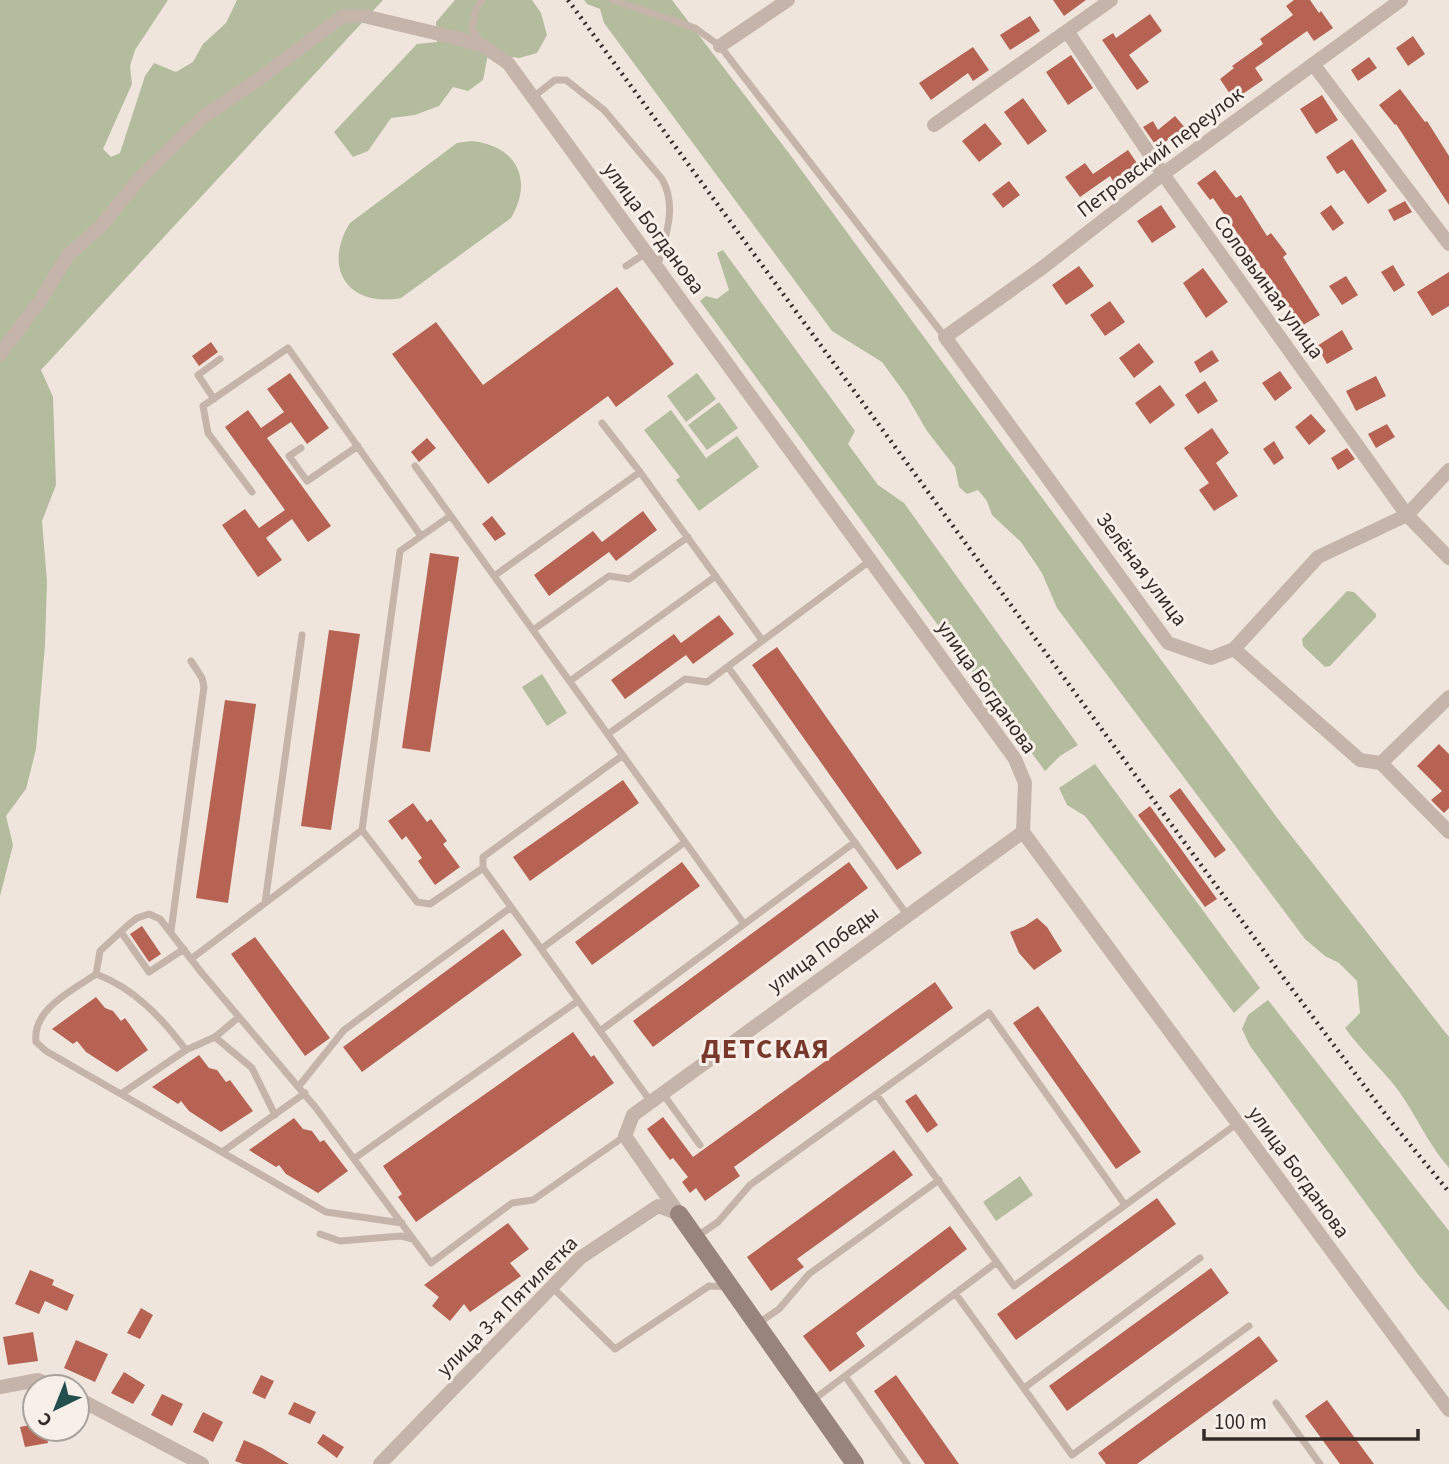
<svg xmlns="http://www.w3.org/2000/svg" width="1449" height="1464" viewBox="0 0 1449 1464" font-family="'Source Sans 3',sans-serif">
  <rect width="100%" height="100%" fill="#efe5dd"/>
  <path fill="#b4bc9e" d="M0 0H168L135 50 130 66 132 84 103 149 111 157 120 153 145 76 154 63 176 72 193 62 203 44 226 23 237 0H383L41 370 53 397 56 485 42 521 47 581 45 645 36 749 26 789 6 816 13 845 0 896Z
    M455 0H532L541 13 547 35 537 53 519 58 488 54 483 80 468 91 453 87 439 106 415 115 391 118 368 151 353 157 334 132 417 44 437 42 436 22Z
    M584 0H672L788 152 1278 819 1449 1037V1168C1427 1143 1415 1112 1395 1086 1379 1066 1360 1049 1345 1028L1360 1013 1357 981 1339 963 1325 956 1305 939 1057 608 1042 573 1021 542 992 515 987 501 978 490 967 494 959 487 955 467 927 431 906 395 882 362 832 331 604 23 600 9 587 4Z
    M471 141C516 145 534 179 511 218L401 298C348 308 322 268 350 223L457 143Z
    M723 250 855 431 848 444 878 485 904 503 1078 745 1060 756 1045 771 700 301 706 296 717 299 729 290 717 253Z
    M697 373 716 399 686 422 667 396Z
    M719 402 738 428 707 450 688 425Z
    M671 410 706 458 737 436 759 467 699 511 676 480 680 477 644 430Z
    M1347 591 1354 592 1376 614V617L1330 666 1325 667 1303 646 1302 639Z
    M542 674 567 713 547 726 522 687Z
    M1095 764 1260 988 1234 1013 1085 816 1067 805 1059 788Z
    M1268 1000 1449 1231V1311L1417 1273 1250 1046 1242 1029 1248 1015Z
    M1020 1176 1033 1195 996 1221 983 1202Z"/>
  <path fill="#b66353" d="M1053 0H1086L1064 16Z
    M1294 0H1310L1319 13 1321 11 1333 28 1314 41 1307 31 1255 68 1263 80 1234 100 1220 79 1234 68 1232 66 1263 44 1260 39 1293 15 1286 6Z
    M1150 14 1162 31 1129 55 1149 82 1137 90 1102 40 1113 33 1116 38Z
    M1030 16 1040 31 1010 50 1000 35Z
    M1413 36 1425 54 1408 66 1396 48Z
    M973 47 989 70 973 81 968 73 931 100 919 83Z
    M1071 55 1093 88 1068 105 1046 72Z
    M1369 57 1377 68 1358 81 1351 70Z
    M1400 89 1425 122 1427 121 1449 156V205L1396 124 1395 125 1379 105Z
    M1322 95 1338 120 1316 134 1300 109Z
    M1023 98 1047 131 1028 145 1004 112Z
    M1175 116 1186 129 1157 147 1143 127 1153 121 1158 130Z
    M985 123 1002 144 979 162 962 141Z
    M1352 139 1387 191 1368 204 1344 170 1337 174 1326 157Z
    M1128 150 1141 169 1116 186 1110 176 1080 197 1065 177 1085 163 1093 174Z
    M1215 170 1236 198 1241 195 1267 236 1271 233 1287 254 1283 257 1320 315 1298 328 1286 305 1283 307 1268 284 1271 282 1213 198 1210 200 1197 183Z
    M1009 181 1020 195 1003 208 992 194Z
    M1405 201 1412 212 1394 221 1388 210Z
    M1161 205 1176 227 1152 243 1137 221Z
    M1331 205 1344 223 1333 231 1320 213Z
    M1393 265 1405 285 1394 292 1381 272Z
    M1079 266 1094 286 1066 305 1052 285Z
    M1203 268 1228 302 1206 318 1183 283Z
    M1449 272V306L1432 316 1417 292Z
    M1346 276 1358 295 1342 305 1329 286Z
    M617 287 674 364 616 407 608 396 488 484 392 354 436 322 483 385Z
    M1110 301 1125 322 1105 336 1090 315Z
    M1342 330 1353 349 1327 364 1317 346Z
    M211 342 218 352 199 366 192 356Z
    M1139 343 1154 362 1134 378 1119 358Z
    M1212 350 1219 361 1200 373 1194 362Z
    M1280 371 1292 388 1275 401 1262 383Z
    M290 373 329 428 307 444 291 422 267 438 331 526 308 542 292 519 266 538 282 560 258 577 222 525 245 509 259 528 285 510 225 427 248 410 261 428 284 412 267 389Z
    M1376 376 1386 396 1356 411 1346 391Z
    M1205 381 1218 401 1198 414 1185 395Z
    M1160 385 1175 405 1150 424 1135 403Z
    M1311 414 1326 431 1309 445 1295 427Z
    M1387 424 1395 437 1376 448 1368 434Z
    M1212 428 1229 453 1216 463 1238 496 1214 511 1199 490 1209 483 1184 448Z
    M427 438 436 448 419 462 411 452Z
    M1274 441 1284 458 1274 465 1263 449Z
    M1347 448 1355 459 1338 470 1331 458Z
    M643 511 657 530 616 561 609 552 549 596 534 575 593 531 602 542Z
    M492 516 506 534 495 541 482 524Z
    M430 553 459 557 430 752 402 748Z
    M719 615 734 634 693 664 686 655 625 699 611 680 674 634 681 643Z
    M329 630 360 634 331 830 301 826Z
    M777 647 922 853 897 870 752 665Z
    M225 700 256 704 228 903 196 898Z
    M1439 744 1449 754V808L1444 813 1431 800 1442 791 1417 766Z
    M623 780 639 803 530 881 513 857Z
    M1180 788 1226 850 1215 858 1169 796Z
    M413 803 427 822 431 819 447 841 443 844 460 867 435 885 418 861 422 858 406 836 402 840 388 821Z
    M1150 806 1217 899 1205 907 1138 815Z
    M682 862 700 886 592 965 575 942Z
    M849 862 868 888 653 1047 633 1021Z
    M1037 918 1047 927 1062 951 1034 970 1019 953 1010 932 1025 926Z
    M142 926 161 954 149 962 130 934Z
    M503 929 522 955 362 1072 343 1047Z
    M255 937 330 1038 305 1056 231 954Z
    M935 982 953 1008 734 1167 740 1176 705 1201 696 1188 690 1193 682 1182 688 1177 673 1158 670 1160 647 1129 663 1117 693 1157Z
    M96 997 105 1008 113 1011 121 1021 125 1018 148 1050 117 1072 86 1052 77 1041 73 1044 52 1029Z
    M1038 1006 1141 1152 1116 1169 1013 1023Z
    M573 1032 591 1057 594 1055 614 1083 416 1222 398 1197 402 1194 383 1166Z
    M199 1055 209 1068 217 1070 226 1082 230 1080 253 1111 221 1132 189 1111 181 1101 178 1104 152 1087Z
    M916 1094 938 1125 927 1133 905 1101Z
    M294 1118 303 1129 312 1131 320 1142 324 1140 348 1171 318 1193 286 1174 279 1165 276 1167 249 1150Z
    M894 1150 913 1175 797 1259 804 1267 771 1291 747 1257Z
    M1157 1198 1176 1224 1016 1340 997 1314Z
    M508 1223 529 1249 510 1263 521 1276 470 1312 464 1304 450 1321 432 1306 439 1297 424 1285Z
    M950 1226 967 1249 856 1333 865 1346 830 1372 803 1336Z
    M1211 1268 1229 1293 1067 1411 1049 1386Z
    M30 1270 54 1280 52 1285 74 1295 67 1311 45 1301 39 1314 15 1304Z
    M141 1308 153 1315 140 1339 127 1333Z
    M33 1332 38 1361 8 1365 3 1337Z
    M1259 1336 1278 1361 1137 1464H1106L1098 1453Z
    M76 1340 108 1354 95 1382 64 1368Z
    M124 1372 145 1385 133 1404 111 1393Z
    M261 1375 274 1381 265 1399 252 1393Z
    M896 1375 959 1464H925L874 1391Z
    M162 1394 183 1404 172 1426 151 1415Z
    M1327 1400 1374 1464H1340L1305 1416Z
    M294 1402 316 1412 310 1424 288 1414Z
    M203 1412 223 1422 213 1442 193 1432Z
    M35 1424V1429H45L48 1443 25 1447 20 1427Z
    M323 1434 344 1447 337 1458 317 1443Z
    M244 1440 262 1448 289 1464H243L235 1461Z"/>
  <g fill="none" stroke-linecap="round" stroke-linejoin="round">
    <path stroke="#c5b4aa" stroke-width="7" d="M613 0 695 28 720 46 945 337
      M481 43 472 29 476 9 482 0
      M533 97 555 80H566L604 110 662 179C678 207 665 238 657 268
      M626 266 646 253
      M214 399 198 375 220 359
      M602 423 640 472
      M301 448 289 456 307 481 358 446
      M415 466 744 924
      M252 492 208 433 203 406 288 348 421 536
      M450 516 400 551 362 830 417 902 430 904 483 868
      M494 576 640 472 762 640
      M533 630 609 576 629 579 688 537
      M728 667 908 916
      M570 681 716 576
      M608 734 685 679 707 682 871 560
      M483 868 651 1102
      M483 868V857L623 755
      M265 903 302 635
      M171 931 204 687 202 678 191 661
      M121 932 149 972 184 949
      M541 949 685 842
      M191 959 362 830
      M96 974C134 988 162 1018 186 1050
      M600 1031 855 842
      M215 1037 239 1017
      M299 1086 344 1030 510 908
      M121 1094 186 1050 215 1037 252 1068 275 1115
      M663 1094 700 1145
      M876 1094 1014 1286 1238 1123
      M222 1152 305 1093
      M355 1158 578 1001
      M402 1223 326 1212 46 1051 36 1042C32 1009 72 991 96 974L100 951 128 925 137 918 149 914 160 919 201 972 316 1108 431 1263 512 1203 533 1200 625 1136
      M320 1234 340 1241 401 1236 413 1239
      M696 1237 718 1222 750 1185 989 1013 1125 1205
      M552 1287 615 1349 709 1286 729 1287
      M955 1293 1072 1455 1249 1326
      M756 1325 779 1309 809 1274 939 1180
      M845 1376 907 1464
      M1024 1388 1200 1258
      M813 1400 997 1262
      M1276 1403 1320 1464"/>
    <path stroke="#c5b4aa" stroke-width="14" d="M1401 0 1163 174 1042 268 945 337 1168 643 1211 658 1234 649 1360 760 1381 763 1449 832
      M1067 31 1163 174 1407 515 1449 558
      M720 46 788 0
      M1313 64 1449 244
      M934 125 1111 0
      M0 354 40 301 68 255 101 226 141 177 202 118 263 76 343 16H364L460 39 483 46 508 63 1015 759 1025 783 1023 832 1449 1410
      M1234 649 1318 557 1407 515 1449 470
      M1381 763 1449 697
      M679 1214 625 1136 633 1115 1023 832
      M0 1387 38 1380 56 1387
      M77 1398 202 1464
      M380 1464 580 1258 658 1206 679 1214"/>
    <path stroke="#98847c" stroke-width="18" d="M679 1214 855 1464"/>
    <path stroke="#342b29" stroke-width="4.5" stroke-dasharray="2 5" stroke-linecap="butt" d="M568 0 1283 977 1389 1119 1449 1192"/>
  </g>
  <g text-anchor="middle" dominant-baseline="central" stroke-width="6" stroke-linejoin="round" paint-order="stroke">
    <g font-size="21" fill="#342b29" stroke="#f7efe8">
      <text transform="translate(1160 152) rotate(-37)">Петровский переулок</text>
      <text transform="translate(654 228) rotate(54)">улица Богданова</text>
      <text transform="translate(1269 287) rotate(54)">Соловьиная улица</text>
      <text transform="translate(1142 569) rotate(53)">Зелёная улица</text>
      <text transform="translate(987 687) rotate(55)">улица Богданова</text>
      <text transform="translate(823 949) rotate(-36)">улица Победы</text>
      <text transform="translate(1299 1172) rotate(54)">улица Богданова</text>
      <text transform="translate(507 1306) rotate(-45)">улица 3-я Пятилетка</text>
    </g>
    <g font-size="28" font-weight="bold" letter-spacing="2" fill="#78382c" stroke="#f7efe8">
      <text x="766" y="1049">ДЕТСКАЯ</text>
    </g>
  </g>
  <g transform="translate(56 1408) rotate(223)"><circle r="33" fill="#f7efe8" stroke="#a9a19c" stroke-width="2"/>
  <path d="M0-5L12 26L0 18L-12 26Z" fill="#23504f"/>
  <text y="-10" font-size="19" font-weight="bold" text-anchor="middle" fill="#342b29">С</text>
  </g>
  <path d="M1204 1429v10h214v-10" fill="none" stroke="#342b29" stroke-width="3.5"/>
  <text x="1214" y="1429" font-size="21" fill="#342b29" stroke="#f7efe8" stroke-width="5" paint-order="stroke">100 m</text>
</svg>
